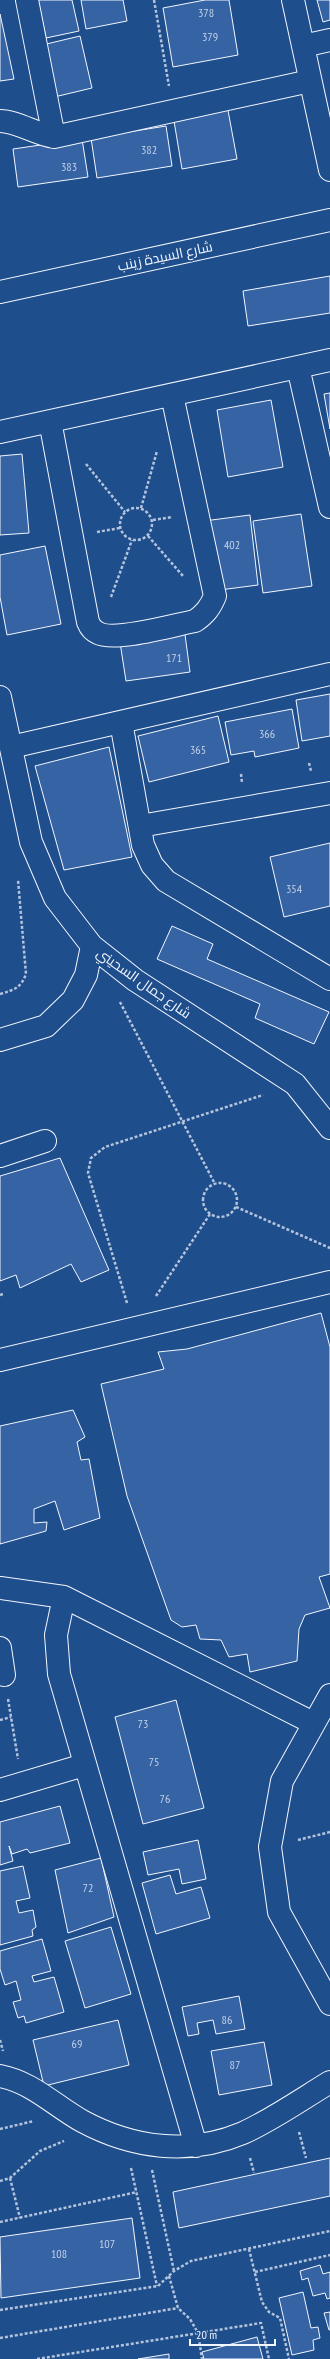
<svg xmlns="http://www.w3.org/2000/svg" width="330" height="2359" viewBox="0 0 330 2359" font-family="'PT Sans Narrow',Cairo,sans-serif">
  <rect width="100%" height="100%" fill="#1f4e8c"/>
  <path fill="#3563a3" stroke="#f2f6ff" d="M38 0H72L79 31 46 38Z
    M81 0H123L127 21 86 29Z
    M205 0H229L238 55 173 67 163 8Z
    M317 0H330V20L323 22Z
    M0 14 14 79 0 81Z
    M80 36 92 88 50 98 38 46Z
    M227 105 237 159 182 169 173 115Z
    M166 126 172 166 97 178 91 138Z
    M82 139 88 177 18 187 13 149Z
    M330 276V313L248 326 243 291Z
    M330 393V429L324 394Z
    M271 400 283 467 228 477 217 410Z
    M22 454 29 533 0 535V456Z
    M301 514 312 586 263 593 253 521Z
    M250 515 258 585 212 591 204 521Z
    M45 546 61 624 7 635 0 597V555Z
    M184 627 190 672 126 681 119 636Z
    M330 694V736L302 741 296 700Z
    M292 709 299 748 255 757 254 751 231 755 225 722Z
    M218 716 229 762 149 782 138 736Z
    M109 747 132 857 64 870 35 766Z
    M330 843V906L284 917 270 857Z
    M172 926 213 944 207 959 329 1012 314 1044 255 1018 260 1004 157 959Z
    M60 1158 109 1270 81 1282 71 1264 20 1288 16 1275 0 1281V1176Z
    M321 1313 330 1347V1574L319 1577 330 1608 305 1615 299 1629 297 1661 250 1672 247 1654 229 1657 221 1640 200 1639 196 1625 182 1627 171 1620 127 1496 101 1384 164 1369 158 1352 187 1349Z
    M73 1410 85 1437 77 1442 81 1460 89 1459 100 1518 64 1530 55 1501 34 1509V1523L47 1522 46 1531 0 1544V1426Z
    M176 1700 204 1808 143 1824 115 1717Z
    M60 1806 70 1843 30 1853 27 1849 12 1854 9 1846 13 1861 0 1865V1822Z
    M198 1840 206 1879 182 1884 179 1869 148 1875 143 1852Z
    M101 1858 114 1917 68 1933 55 1870Z
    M23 1866 30 1898 16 1901 19 1913 33 1910 36 1927 32 1930 33 1936 0 1945V1871Z
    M170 1875 176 1894 201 1887 210 1918 156 1934 142 1883Z
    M111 1927 131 1994 85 2008 65 1941Z
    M42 1939 51 1971 32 1976 34 1982 54 1977 64 2012 26 2023 24 2016 18 2018 13 2002 21 2000 16 1981 5 1985 0 1969V1951Z
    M239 1996 245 2029 216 2034 213 2020 197 2023 199 2034 188 2036 182 2007Z
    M118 2020 129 2065 44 2086 33 2040Z
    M264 2042 272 2085 219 2095 211 2051Z
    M330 2158V2196L179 2228 173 2192Z
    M132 2218 140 2278 1 2298 0 2237Z
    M320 2265 323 2274 330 2272V2298L327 2299 325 2293 313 2296 308 2278 302 2280 300 2271Z
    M303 2292 311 2328 318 2327 320 2338 313 2340 314 2350 292 2355 279 2298Z
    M330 2312V2330H329L324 2313Z
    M257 2337 263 2359H204L202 2352Z
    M169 2354V2359H138Z"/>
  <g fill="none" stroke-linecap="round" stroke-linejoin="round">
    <defs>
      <path id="minor" d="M27 0 54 137
        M293 0 330 170
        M303 46 330 40
        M0 121C17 121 35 134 54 137L310 81
        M0 292 330 220
        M298 367 330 507
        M50 421 88 622C90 627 93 631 98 633 115 642 174 625 195 621 205 614 210 608 215 596L172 395
        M0 432 330 360
        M0 697 31 842 55 898 92 946 135 980 295 1084 330 1128
        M121 722 143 845 152 865 166 881 330 979
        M11 747 330 674
        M140 826 330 793
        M0 1040 46 1026 73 1000 86 975 92 946
        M0 1156 45 1141
        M0 1360 330 1282
        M0 1588 64 1597 313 1723
        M64 1597 56 1635 59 1674 196 2146
        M0 1648 4 1675
        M330 1695 282 1781 270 1847 279 1912 330 2004
        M0 1790 84 1765
        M0 2076C32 2082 55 2106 82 2121 132 2148 189 2156 243 2133 272 2120 302 2099 330 2082"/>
    </defs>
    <use href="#minor" stroke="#f2f6ff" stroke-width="24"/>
    <path stroke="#b3c4dc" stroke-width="2.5" stroke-dasharray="3 2" stroke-linecap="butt" d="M154 0 169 86
      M86 464 125 512
      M120 524a16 16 0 1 1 32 0a16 16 0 1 1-32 0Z
      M141 508 157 451
      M153 520 172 517
      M97 532 120 528
      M148 536 183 576
      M111 597 132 540
      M309 763 311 771
      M241 774 242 783
      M0 994C14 990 21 988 26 974L18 880
      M120 1002 215 1184
      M203 1200a17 17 0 1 1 34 0a17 17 0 1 1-34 0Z
      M236 1207 330 1248
      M0 1295 3 1294
      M156 1296 210 1214
      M127 1303 88 1173 91 1158 105 1147 263 1095
      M8 1699 18 1759
      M0 1720 11 1717
      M298 1840 330 1832
      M0 2040 3 2051
      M0 2129 34 2121
      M299 2132 306 2158
      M250 2158 254 2173
      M131 2168 157 2286
      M152 2170 174 2271
      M10 2178 20 2218
      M0 2181 10 2178 40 2151 64 2141
      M0 2222 137 2192
      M249 2249 262 2302 269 2312 280 2318 289 2359
      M255 2272 330 2255
      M169 2276 178 2308 190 2319 198 2333 202 2359
      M0 2310 158 2286 174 2271 191 2261 330 2231
      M0 2338 178 2308
      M37 2359 261 2323 269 2359"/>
    <use href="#minor" stroke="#1f4e8c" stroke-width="22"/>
  </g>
  <g text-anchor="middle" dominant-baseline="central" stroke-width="3" stroke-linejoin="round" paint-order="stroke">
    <g font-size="12" fill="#c3d1e8">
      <text x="206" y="12">378</text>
      <text x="210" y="36">379</text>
      <text x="149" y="149">382</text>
      <text x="69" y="166">383</text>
      <text x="232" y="544">402</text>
      <text x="174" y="657">171</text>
      <text x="267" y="733">366</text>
      <text x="198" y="749">365</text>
      <text x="294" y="888">354</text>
      <text x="143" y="1723">73</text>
      <text x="154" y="1761">75</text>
      <text x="165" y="1798">76</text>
      <text x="88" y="1887">72</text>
      <text x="227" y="2019">86</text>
      <text x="77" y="2043">69</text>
      <text x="235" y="2064">87</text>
      <text x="107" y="2243">107</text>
      <text x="59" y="2253">108</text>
    </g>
    <g font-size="14" fill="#f2f6ff" stroke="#1f4e8c">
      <text transform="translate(165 256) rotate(-12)">شارع السيدة زينب</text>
      <text transform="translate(144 983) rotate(35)">شارع جمال السحيني</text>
    </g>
  </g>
  <path d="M190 2339v6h85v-6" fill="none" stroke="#f2f6ff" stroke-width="2"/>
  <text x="196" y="2339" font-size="12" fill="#f2f6ff" stroke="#1f4e8c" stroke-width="3" paint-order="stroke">20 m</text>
</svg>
